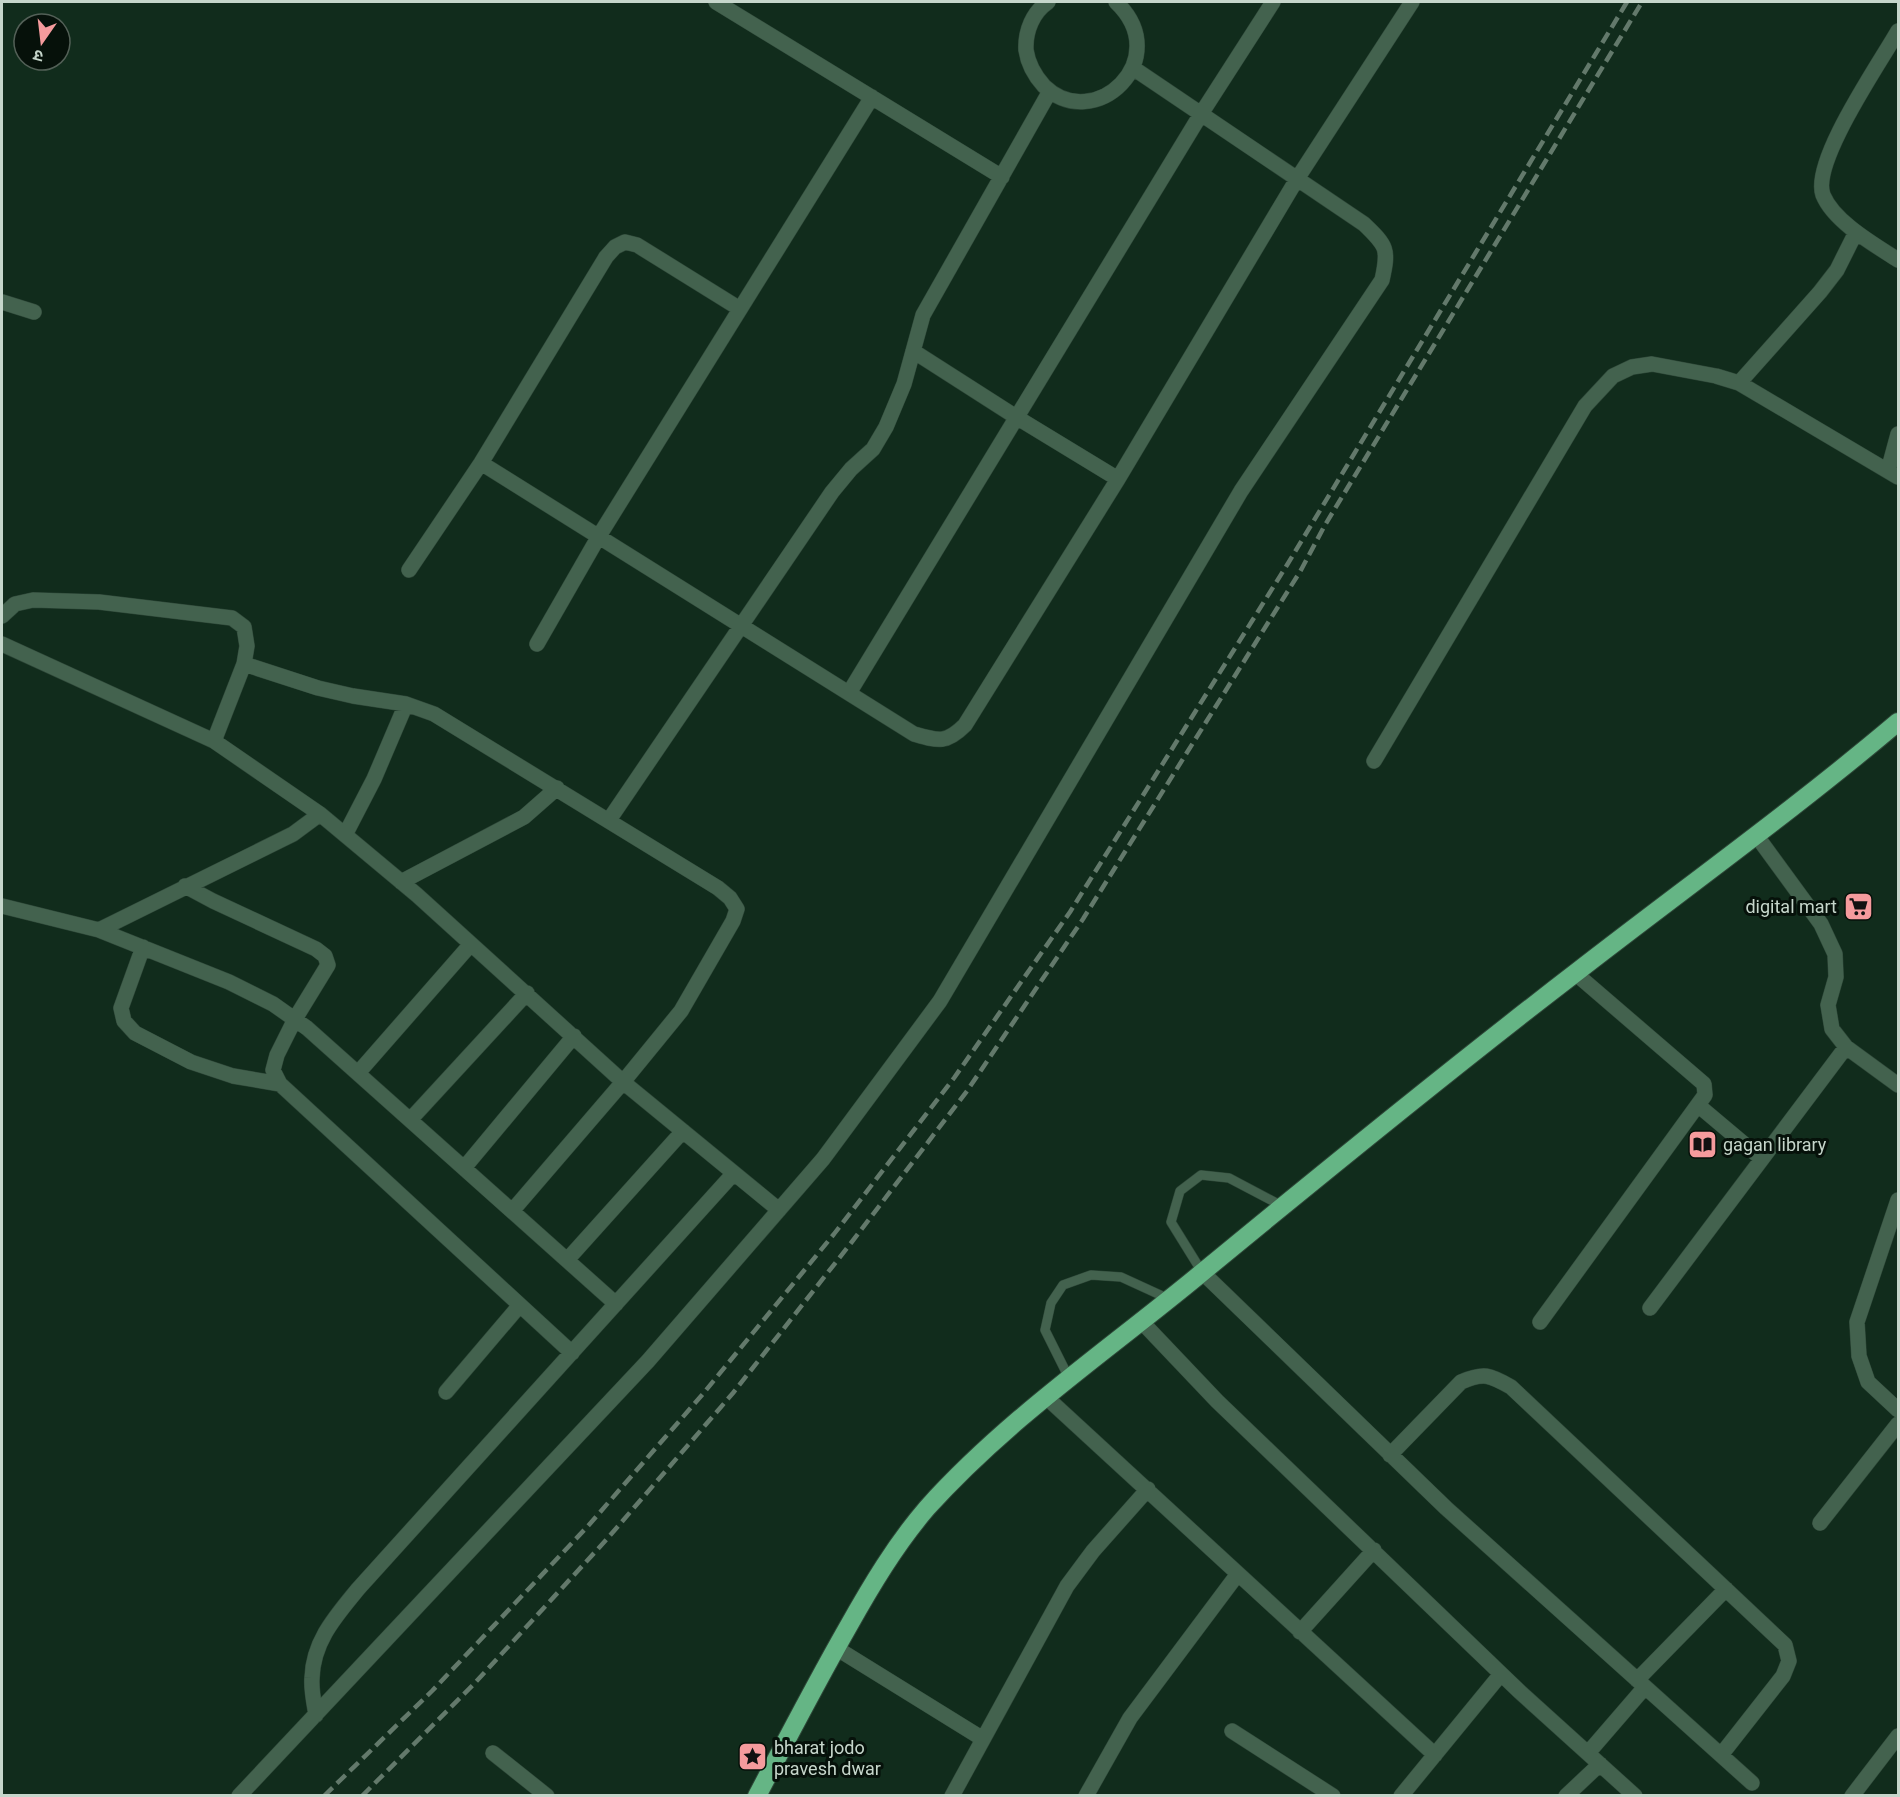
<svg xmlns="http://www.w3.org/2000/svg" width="1900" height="1797" viewBox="0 0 1900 1797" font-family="Roboto,'Noto Sans Devanagari',sans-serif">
  <rect width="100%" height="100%" fill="#112c1c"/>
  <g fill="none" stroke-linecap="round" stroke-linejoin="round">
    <defs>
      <path id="lane" d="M1202 1272 1171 1222 1180 1191 1201 1175 1229 1178 1282 1206
        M1069 1378 1045 1330 1051 1303 1063 1285 1091 1275 1121 1277 1169 1299"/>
      <path id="street" d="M716 2 1002 177
        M1048 2C1033 12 1025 31 1026 50 1028 64 1034 75 1044 86 1094 135 1176 59 1116 2
        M1898 31C1880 63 1811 162 1823 195 1834 222 1875 245 1898 260
        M2 302 34 312
        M913 351 1016 417 1118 479
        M1739 383 1820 292 1837 270 1856 232
        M481 463 914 734C938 741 946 744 965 725L1118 479 1297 179 1412 2
        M1888 471 1898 434
        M409 570 481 463 606 257 615 247 625 242 637 245 740 309
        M2 616 15 604 33 600 99 602 232 618 244 627 247 646 244 664 214 741
        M2 644 214 741 320 814 417 895 623 1082 779 1210
        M537 644 599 536 872 97
        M244 664 318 688 353 696 406 704 434 714 718 888 730 898 737 909 733 921 681 1011 623 1082 512 1211
        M849 693 1201 114 1273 2
        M1374 761 1585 406 1613 376 1632 367 1652 364 1716 376 1739 383 1898 477
        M609 820 832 492 851 469 873 449 886 427 904 384 923 315 1050 91
        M345 835 374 779 406 704
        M1756 835 1821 924 1835 954 1836 977 1828 1005 1832 1029 1846 1047 1898 1085
        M401 882 524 817 557 788
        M185 886 213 901 316 949 325 956 328 965 295 1019 277 1055 273 1070 280 1084 572 1353
        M2 906 99 930 229 982 273 1004 307 1028 616 1304
        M99 930 293 834 320 814
        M143 947 121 1008 124 1021 135 1033 191 1062 233 1076 280 1084
        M358 1073 471 944
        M1699 1106 1762 1159
        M410 1120 527 993
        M464 1168 574 1036
        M1898 1200 1857 1322 1859 1356 1868 1382 1898 1410
        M567 1260 683 1131
        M1202 1272 1446 1508 1752 1783
        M1650 1308 1846 1047
        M1141 1321 1217 1401 1520 1692 1635 1796
        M1540 1322 1705 1095 1704 1084 1575 973
        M446 1392 520 1305
        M1046 1397 1435 1755
        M1390 1455 1461 1382C1484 1372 1490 1375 1511 1387L1785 1645 1789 1661 1783 1676 1721 1755
        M1820 1523 1898 1424
        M1300 1632 1374 1550
        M836 1648 983 1739
        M1637 1680 1726 1589
        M316 1715C314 1703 311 1690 312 1678 313 1641 336 1616 358 1589L734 1173
        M1232 1731 1333 1796
        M493 1753 547 1796
        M1588 1753 1645 1687
        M239 1796 648 1361 823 1159 940 1001 1241 491 1382 280C1389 249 1387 246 1364 224L1133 68
        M952 1796 1067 1586 1093 1551 1148 1489
        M1086 1796 1130 1718 1237 1575
        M1401 1796 1501 1674
        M1566 1796 1600 1764
        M1852 1796 1898 1736"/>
      <path id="highway" d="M757 1796C787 1739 816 1683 848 1627 871 1586 896 1544 927 1508 1007 1419 1107 1351 1199 1275 1324 1172 1449 1070 1578 971 1685 888 1795 809 1898 722"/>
    </defs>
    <use href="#lane" stroke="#2e4738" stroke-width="10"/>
    <use href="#street" stroke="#2e4738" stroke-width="16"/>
    <use href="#highway" stroke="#2e4738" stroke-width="20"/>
    <use href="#lane" stroke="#43624e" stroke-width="9"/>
    <use href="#street" stroke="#43624e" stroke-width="15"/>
    <use href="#highway" stroke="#65b585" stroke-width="18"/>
    <path stroke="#63796b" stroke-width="4.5" stroke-dasharray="12 6" stroke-linecap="butt" d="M324 1796 432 1691 588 1526 702 1395 834 1234 954 1078 1070 912 1287 565 1627 2
      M362 1796 473 1685 607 1539 733 1393 851 1243 967 1091 1083 919 1301 570 1325 525 1642 2"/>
  </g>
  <defs>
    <symbol id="supermarket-square" viewBox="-11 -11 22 22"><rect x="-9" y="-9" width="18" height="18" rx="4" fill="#f59b9d" stroke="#06110a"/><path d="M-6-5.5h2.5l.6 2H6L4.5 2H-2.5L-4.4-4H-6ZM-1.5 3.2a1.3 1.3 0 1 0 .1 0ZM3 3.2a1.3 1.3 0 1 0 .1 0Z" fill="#111"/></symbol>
    <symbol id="library-square" viewBox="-11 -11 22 22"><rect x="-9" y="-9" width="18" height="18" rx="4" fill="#f59b9d" stroke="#06110a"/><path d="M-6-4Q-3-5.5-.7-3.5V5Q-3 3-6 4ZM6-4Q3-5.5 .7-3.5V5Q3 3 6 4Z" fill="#111"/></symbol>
    <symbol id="sight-square" viewBox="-11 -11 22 22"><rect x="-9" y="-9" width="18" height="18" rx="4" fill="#f59b9d" stroke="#06110a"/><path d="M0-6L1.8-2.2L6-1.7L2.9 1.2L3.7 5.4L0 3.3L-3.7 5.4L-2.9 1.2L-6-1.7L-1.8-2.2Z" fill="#111"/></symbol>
  </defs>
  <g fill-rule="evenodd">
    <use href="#supermarket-square" x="1842" y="890" width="33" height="33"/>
    <use href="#library-square" x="1686" y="1128" width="33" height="33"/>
    <use href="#sight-square" x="736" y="1740" width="33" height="33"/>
  </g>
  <g text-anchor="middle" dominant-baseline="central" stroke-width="6" stroke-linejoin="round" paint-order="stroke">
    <g font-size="18" fill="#c6d6cb" stroke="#06110a" text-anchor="start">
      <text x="1837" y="906" text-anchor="end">digital mart</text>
      <text x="1723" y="1144">gagan library</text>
      <text x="774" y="1747">bharat jodo<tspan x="774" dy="21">pravesh dwar</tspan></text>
    </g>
  </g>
  <rect width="1900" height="1797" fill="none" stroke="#c6d6cb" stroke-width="6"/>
  <g transform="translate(42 42) rotate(194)"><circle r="28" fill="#06110a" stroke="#536057" stroke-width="1.5"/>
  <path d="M0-4.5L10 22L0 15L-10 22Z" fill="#f59b9d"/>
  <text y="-9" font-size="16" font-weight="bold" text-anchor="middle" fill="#c6d6cb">उ</text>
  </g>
</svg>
